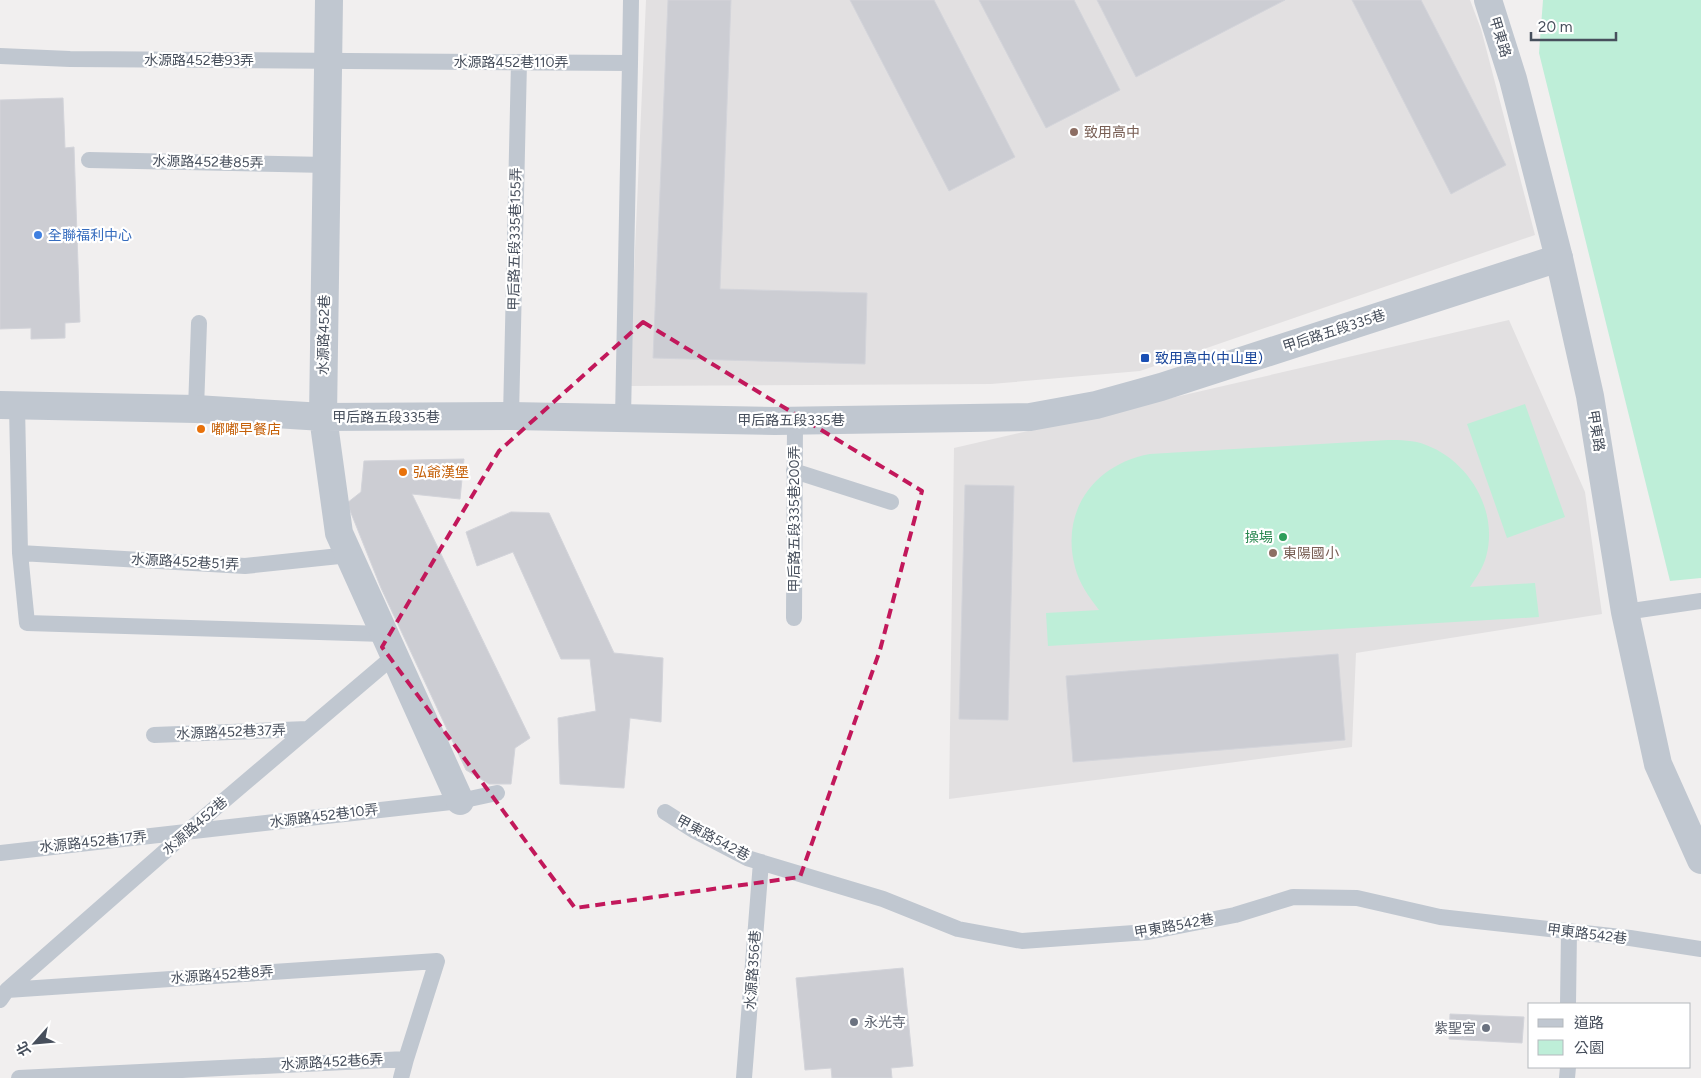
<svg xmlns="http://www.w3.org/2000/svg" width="1701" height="1078" viewBox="0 0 1701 1078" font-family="Figtree,'Noto Sans TC',sans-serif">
  <rect width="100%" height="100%" fill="#f1efef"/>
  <path fill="#e2e0e1" d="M646 0H1470L1481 29 1535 235 1140 371 991 384 629 386Z
    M1509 320 1585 492 1602 614 1356 653 1352 747 949 799 954 448Z"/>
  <path fill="#beeed8" d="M1543 0H1701V578L1670 581 1539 53Z
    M1525 404 1565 517 1507 538 1467 424Z
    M1388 440C1400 440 1414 440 1426 445 1469 461 1499 511 1486 557 1483 568 1476 578 1470 587L1535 583 1539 617 1048 646 1046 613 1099 610C1089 597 1079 583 1075 567 1060 510 1095 464 1150 454Z"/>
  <path fill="#cccdd3" stroke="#d3d4da" d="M668 0H731L720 289 867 293 865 364 653 358Z
    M850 0H934L1015 157 949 191Z
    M979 0H1074L1120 90 1046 128Z
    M1097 0H1285L1136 77Z
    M1352 0H1421L1506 165 1451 194Z
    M63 98 65 148 74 147 80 322 65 323V338L31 339V328L0 329V100Z
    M464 459 460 499 412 494 530 738 515 748 511 784H489L466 770 381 588 347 503 361 492 364 461Z
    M965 485 1014 486 1008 720 959 719Z
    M511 512 549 513 614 653 663 658 661 722 630 718 624 788 560 784 558 718 596 711 590 659H561L513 552 477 566 466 532Z
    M1338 654 1345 740 1073 762 1066 676Z
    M903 968 913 1066 891 1068 892 1078H832L831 1068 805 1070 796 978Z
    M1450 1014 1524 1017 1522 1043 1449 1039Z"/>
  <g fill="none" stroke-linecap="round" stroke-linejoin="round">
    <path stroke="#c0c7d0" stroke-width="16" d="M0 56 70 59 630 63 631 0
      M89 160 327 165
      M17 406 20 553 27 623 384 634
      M196 409 199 323
      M511 416 519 62
      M623 418 630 63
      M794 471 891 502
      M20 553 245 566 349 555
      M1625 612 1701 601
      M794 618 795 421
      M154 735 308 729
      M665 812 695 831 747 858 883 899 958 929 1022 941 1148 932 1235 915 1293 897 1357 898 1440 917 1630 938 1701 949
      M0 853 460 801 497 793
      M7 990 437 961 406 1059 401 1078
      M0 1000 7 990 187 832 394 656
      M1568 1004 1569 931
      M19 1078 406 1059
      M744 1078 761 862
      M1567 1078 1568 1067"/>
    <path stroke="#c0c7d0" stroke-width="28" d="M329 0 323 417 339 533 460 801
      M0 405 196 409 323 417 511 416 775 421 1030 417 1096 405 1161 387 1559 258"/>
    <path stroke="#c0c7d0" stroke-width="28" d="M1488 0 1513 79 1559 258 1590 396 1625 612 1658 764 1701 860"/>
  </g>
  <path fill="none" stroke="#c2185b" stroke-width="4" stroke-dasharray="10 6" stroke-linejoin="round" d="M643 322 922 491 880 650 800 877 575 908 382 647 499 451Z"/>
  <g fill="#8d6e63" stroke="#fff" stroke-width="2">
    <circle cx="1074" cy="132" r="5"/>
    <circle cx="1273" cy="553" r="5"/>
  </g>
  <circle fill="#3f7fe0" stroke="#fff" stroke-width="2" cx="38" cy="235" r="5"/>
  <rect fill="#1a4fb4" stroke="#fff" stroke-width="2" x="1140" y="353" width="10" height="10" rx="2.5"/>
  <g fill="#e8710a" stroke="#fff" stroke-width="2">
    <circle cx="201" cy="429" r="5"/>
    <circle cx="403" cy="472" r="5"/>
  </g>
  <circle fill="#2e9e5b" stroke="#fff" stroke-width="2" cx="1283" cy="537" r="5"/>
  <g fill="#6b7280" stroke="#fff" stroke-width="2">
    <circle cx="854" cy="1022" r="5"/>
    <circle cx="1486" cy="1028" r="5"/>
  </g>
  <g text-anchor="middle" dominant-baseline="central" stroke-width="4.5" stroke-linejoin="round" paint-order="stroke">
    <g font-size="14" fill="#474f5c" stroke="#fff">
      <text transform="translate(1500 37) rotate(73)">甲東路</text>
      <text x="199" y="60">水源路452巷93弄</text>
      <text x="511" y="62">水源路452巷110弄</text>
      <text transform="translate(208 162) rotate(1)">水源路452巷85弄</text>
      <text transform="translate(515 239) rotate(-89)">甲后路五段335巷155弄</text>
      <text transform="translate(1334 331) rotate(-18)">甲后路五段335巷</text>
      <text transform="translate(324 335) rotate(-89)">水源路452巷</text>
      <text x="386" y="417">甲后路五段335巷</text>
      <text x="791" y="420">甲后路五段335巷</text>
      <text transform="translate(1596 431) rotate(81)">甲東路</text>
      <text transform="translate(794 519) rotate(-90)">甲后路五段335巷200弄</text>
      <text transform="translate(185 562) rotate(3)">水源路452巷51弄</text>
      <text transform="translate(231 732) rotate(-2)">水源路452巷37弄</text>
      <text transform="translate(324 816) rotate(-7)">水源路452巷10弄</text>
      <text transform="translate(195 826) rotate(-41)">水源路452巷</text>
      <text transform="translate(713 838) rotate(28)">甲東路542巷</text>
      <text transform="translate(93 842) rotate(-6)">水源路452巷17弄</text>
      <text transform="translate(1174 926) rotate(-10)">甲東路542巷</text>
      <text transform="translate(1587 934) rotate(7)">甲東路542巷</text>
      <text transform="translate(753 970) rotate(-86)">水源路356巷</text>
      <text transform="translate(222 975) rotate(-4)">水源路452巷8弄</text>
      <text transform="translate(332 1062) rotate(-3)">水源路452巷6弄</text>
    </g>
    <g font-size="14" fill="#785e54" stroke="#fff" text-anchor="start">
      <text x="1084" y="132">致用高中</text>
      <text x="1283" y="553">東陽國小</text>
    </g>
    <g font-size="14" fill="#366cbe" stroke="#fff" text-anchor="start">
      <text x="48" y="235">全聯福利中心</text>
    </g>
    <g font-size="14" fill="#164399" stroke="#fff" text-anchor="start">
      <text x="1155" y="358">致用高中(中山里)</text>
    </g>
    <g font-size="14" fill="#c56008" stroke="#fff" text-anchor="start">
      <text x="211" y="429">嘟嘟早餐店</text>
      <text x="413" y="472">弘爺漢堡</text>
    </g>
    <g font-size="14" fill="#27864d" stroke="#fff" text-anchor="end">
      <text x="1273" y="537">操場</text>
    </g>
    <g font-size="14" fill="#5b616d" stroke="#fff" text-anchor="start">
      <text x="864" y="1022">永光寺</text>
      <text x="1476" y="1028" text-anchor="end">紫聖宮</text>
    </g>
  </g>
  <rect x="1528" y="1003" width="162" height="65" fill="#ffffff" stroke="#b5b9be"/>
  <rect x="1538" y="1019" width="25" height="8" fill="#c0c7d0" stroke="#b5b9be"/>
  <text x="1574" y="1028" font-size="15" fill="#474f5c">道路</text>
  <rect x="1538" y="1040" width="25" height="15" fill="#beeed8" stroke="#b5b9be"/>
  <text x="1574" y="1053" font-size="15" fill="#474f5c">公園</text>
  <g transform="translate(35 1043) rotate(243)" stroke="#ffffff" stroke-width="4" paint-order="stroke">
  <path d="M0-4L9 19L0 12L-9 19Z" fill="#474f5c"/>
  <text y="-8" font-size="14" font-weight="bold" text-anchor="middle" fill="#474f5c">北</text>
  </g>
  <path d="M1531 32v8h85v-8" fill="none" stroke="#474f5c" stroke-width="2.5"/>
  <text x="1538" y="32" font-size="15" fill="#474f5c" stroke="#ffffff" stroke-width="4" paint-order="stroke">20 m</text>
</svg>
